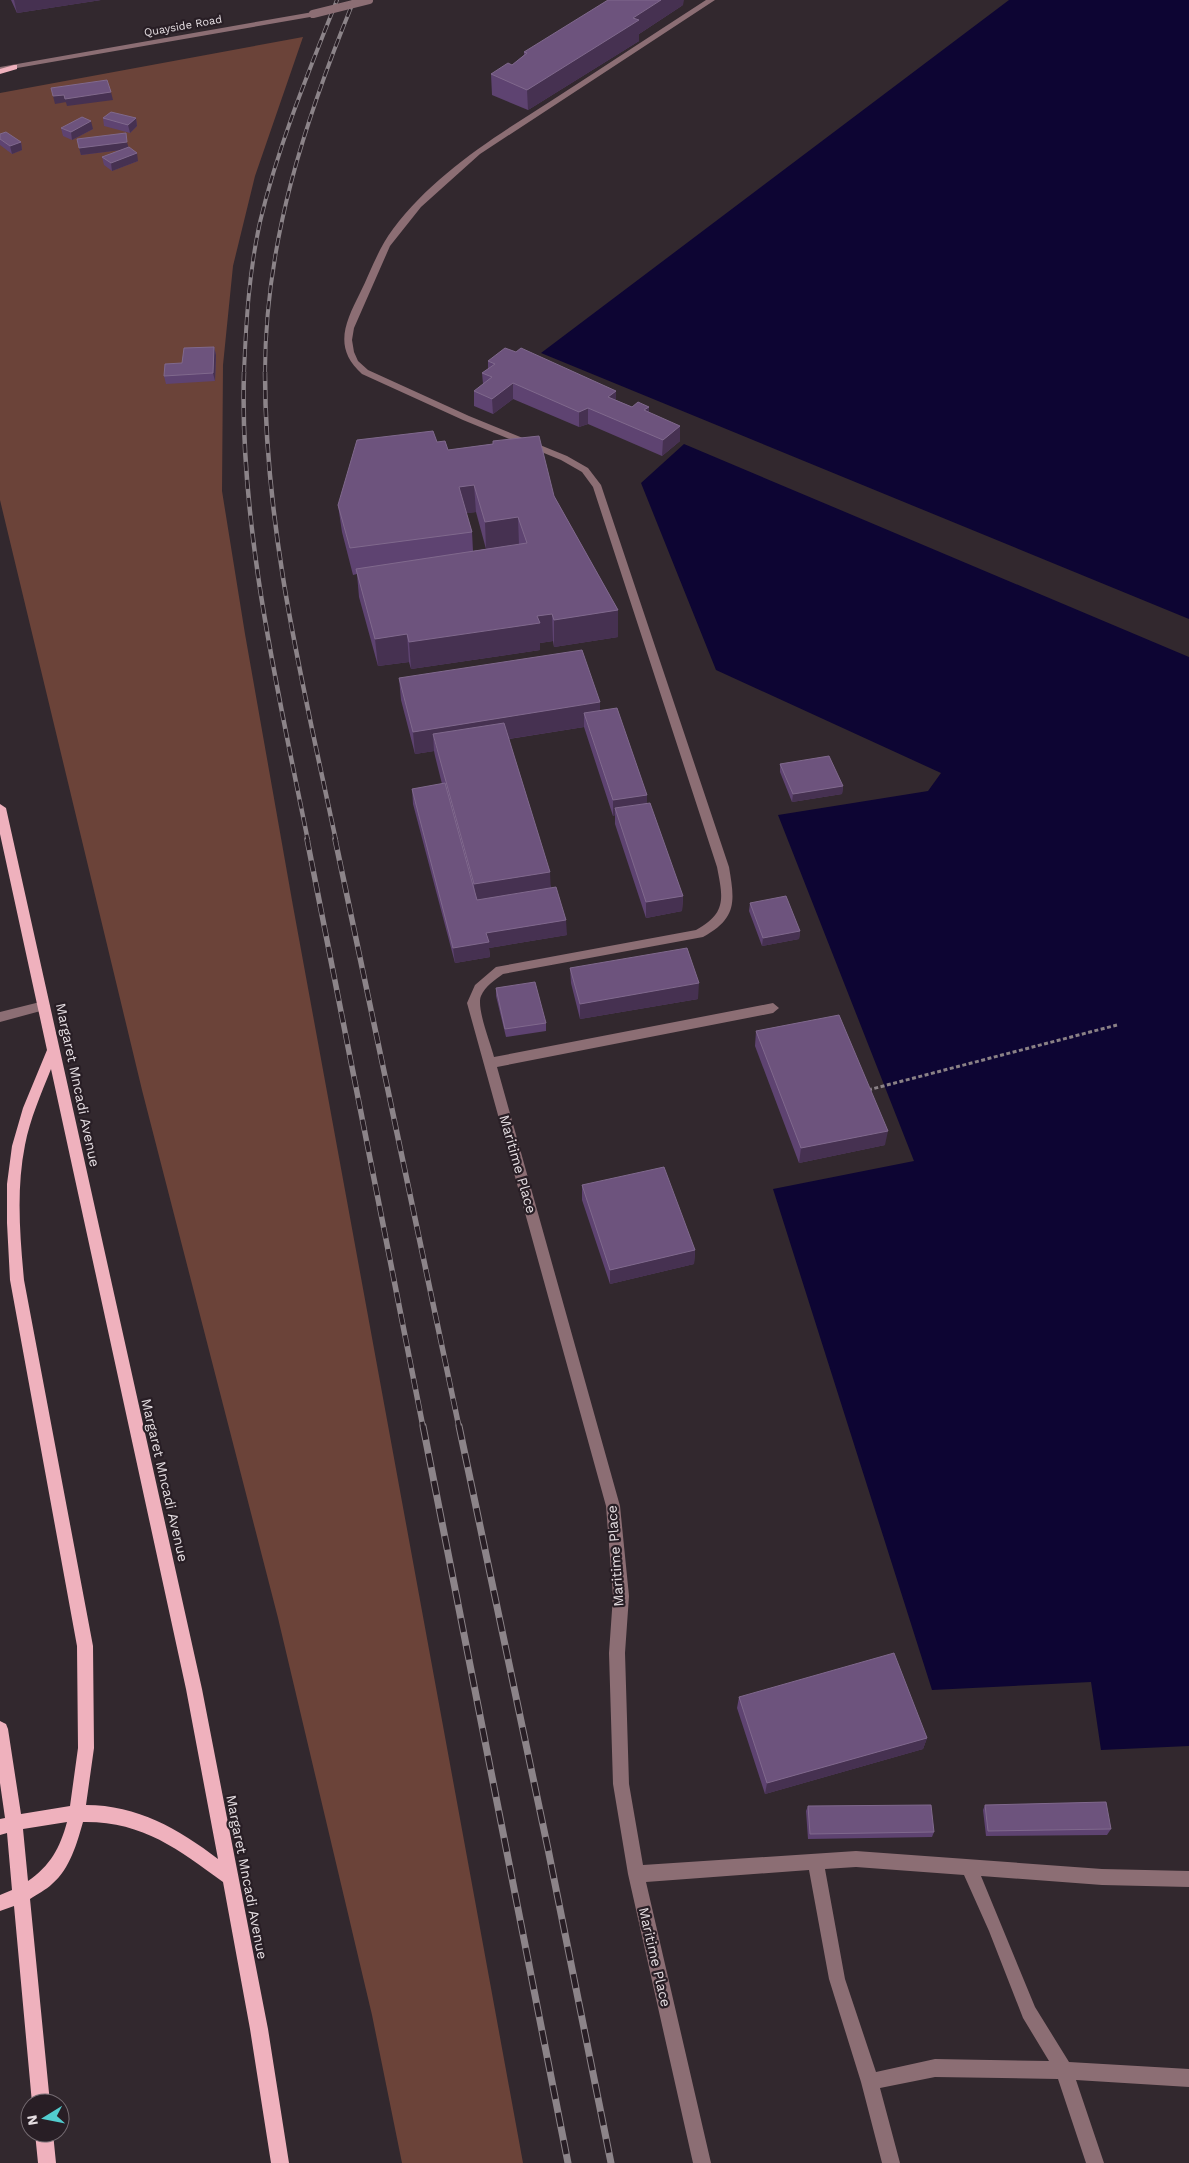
<svg xmlns="http://www.w3.org/2000/svg" width="1189" height="2163" viewBox="0 0 1189 2163" font-family="'Work Sans',sans-serif">
  <rect width="100%" height="100%" fill="#32282e"/>
  <path fill="#6b4339" d="M303 37 255 176 233 266 223 365 222 491 245 634 293 906 523 2163H402L372 2015 278 1618 142 1090 0 500V93Z"/>
  <path fill="#0d0533" d="M1009 0H1189V619L541 353Z
    M684 444 1189 657V1746L1101 1750 1091 1682 932 1690 773 1189 914 1161 778 815 928 791 941 773 716 670 641 483Z"/>
  <g fill="none" stroke-linecap="round" stroke-linejoin="round">
    <path stroke="#8a8186" stroke-width="3" stroke-dasharray="4 2.5" stroke-linecap="butt" d="M868 1090 1117 1025"/>
    <path fill="#8c6e74" fill-rule="evenodd" d="M706 0H715L480 154 421 207 390 246 354 328 352 340 354 352 358 361 368 370 469 416 567 456 588 468 601 485 729 867C735 902 737 918 703 937L503 974C495 980 485 986 481 996 476 1008 491 1044 494 1057L773 1003 779 1008 773 1013 497 1067 620 1506 629 1596 625 1653 629 1784 643 1865 856 1851 1102 1869 1189 1871V1887L1102 1885 981 1876 1035 2007 1069 2062 1189 2069V2087L1076 2080 1104 2163H1086L1058 2079 935 2077 880 2088 900 2163H882L861 2082 829 1979 809 1870 646 1882 711 2163H693L628 1874 613 1784 609 1653 613 1596 606 1506 467 1003 475 985 496 967 696 930C727 913 723 898 717 867L593 487 582 472 561 460 463 420 362 374C333 348 345 323 360 293 371 271 378 249 393 229 435 173 496 136 554 99 605 66 655 33 706 0ZM856 1867 964 1875 989 1931 1023 2018 1049 2061 935 2059 876 2072 845 1979 825 1869Z
      M313 12 317 14 316 16 0 71V67Z
      M44 1001 48 1003 50 1006 48 1009 0 1022V1012Z"/>
    <path fill="#efb1bd" fill-rule="evenodd" d="M14 65H17V69L0 74V69Z
      M0 804 6 808 202 1689 268 2029 289 2163H271L250 2029 223 1882C178 1849 142 1821 83 1822 77 1843 70 1869 52 1884 46 1890 37 1894 30 1899L50 2103H32L14 1906 0 1911V1895L12 1890 7 1833 0 1835V1819L5 1818 0 1783V1721L6 1724 8 1729 21 1814 70 1806 78 1748 77 1646 10 1280 7 1223V1184L12 1146 23 1108 47 1050 0 834ZM51 1069 186 1689 218 1859C179 1829 137 1805 86 1805L94 1748 93 1646 24 1280C20 1236 16 1190 25 1145 30 1119 41 1094 51 1069ZM67 1822C60 1848 50 1866 28 1881L23 1829Z
      M35 2133H53L56 2163H38Z"/>
    <defs>
      <path id="rail-far3" d="M244 373C246 322 249 272 260 222 278 146 308 73 337 0
        M265 373C265 242 305 120 354 0"/>
      <path id="rail-far2" d="M244 372C239 523 278 692 308 841
        M265 372C265 532 303 685 336 841"/>
      <path id="rail-far1" d="M307 839 423 1427
        M335 839 459 1427"/>
      <path id="rail" d="M423 1426 568 2163
        M459 1426 548 1849 611 2163"/>
    </defs>
    <use href="#rail-far3" stroke="#8c8489" stroke-width="4"/>
    <use href="#rail-far2" stroke="#8c8489" stroke-width="4.5"/>
    <use href="#rail-far1" stroke="#8c8489" stroke-width="5.5"/>
    <use href="#rail" stroke="#8c8489" stroke-width="7"/>
    <use href="#rail-far3" stroke="#281e25" stroke-width="2.5" stroke-dasharray="8" stroke-linecap="butt"/>
    <use href="#rail-far2" stroke="#281e25" stroke-width="3" stroke-dasharray="9" stroke-linecap="butt"/>
    <use href="#rail-far1" stroke="#281e25" stroke-width="4" stroke-dasharray="11" stroke-linecap="butt"/>
    <use href="#rail" stroke="#281e25" stroke-width="5" stroke-dasharray="14" stroke-linecap="butt"/>
    <path stroke="#8c6e74" stroke-width="8" d="M313 14 369 0"/>
  </g>
  <path fill="#5e4371" fill-rule="evenodd" d="M11 0H101L17 13Z
    M683 5 639 34V41L528 110 492 95 491 74 512 65 524 55V52Z
    M103 118H136L137 126 130 133 104 126Z
    M61 128 93 129 72 140 63 136Z
    M0 134 21 142 22 150 12 154 0 145Z
    M77 139 129 147 138 161 112 171 104 165 102 157 121 150 81 155Z
    M214 347 216 355 215 381 166 384 164 376 182 363Z
    M488 361 616 391V400L632 407H649V412L680 441 662 456 588 424 579 427 513 399 493 414 474 406V391L483 384 482 373 488 369Z
    M493 441 554 496 618 610V637L554 647 553 641 540 643V650L411 669 409 662 378 666 359 597 357 574 353 575 342 532 338 505 437 442 448 450 493 444ZM476 512 486 549 512 545 473 551 472 532 466 513Z
    M399 678 600 711 647 795V803L683 896 682 911 646 918 615 824V815L613 816 584 727 509 739 551 888 567 935 489 948 490 957 455 963 413 804 412 789 442 784 435 756 434 751 415 754 401 700Z
    M780 764 843 786 842 794 792 802 780 772Z
    M750 903 800 931 799 939 762 946 749 911Z
    M570 968 698 999 580 1019 571 983Z
    M496 988 546 1023V1031L506 1037 496 996Z
    M756 1031 885 1145 799 1163 755 1046Z
    M582 1185 695 1250 694 1264 610 1284 582 1200Z
    M739 1697 927 1738 923 1749 765 1794 737 1708Z
    M985 1805 1111 1829 1107 1835 986 1836 983 1810Z
    M808 1806 934 1832 932 1837 808 1839 806 1811Z"/>
  <path fill="#463151" d="M14 0H101L17 13Z
    M661 0H684L683 5 639 34V41L528 110 527 90 633 18Z
    M111 92 113 100 67 106 65 99Z
    M64 95 66 102 55 104 53 96Z
    M136 118 137 126 130 133 128 125Z
    M91 121 93 129 72 140 71 132Z
    M21 142 22 150 12 154 10 146Z
    M127 142 129 149 81 155 79 148Z
    M137 153 138 161 112 171 111 163Z
    M214 347 216 355 215 381 213 373Z
    M513 383V399L493 414 492 399Z
    M616 391V407L608 397Z
    M649 407 648 422 644 410Z
    M588 408V424L579 427V412Z
    M680 426V441L662 456 663 440Z
    M474 485 476 512 461 514 459 487Z
    M518 517 519 545 486 549 485 522Z
    M618 610V637L554 647V620Z
    M552 614 553 641 540 643V650L411 669 409 642 537 616Z
    M407 634 409 662 378 666 375 639Z
    M600 702V724L584 713V727L437 750 433 734 434 751 415 754 413 732Z
    M843 786 842 794 792 802 793 794Z
    M647 795V810L615 808V815L613 816V800Z
    M550 872 551 893 476 906 474 884Z
    M683 896 682 911 646 918V902Z
    M566 920 567 935 489 948 490 957 455 963 453 948 486 933Z
    M800 931 799 939 762 946 763 938Z
    M699 983 698 999 580 1019V1004Z
    M888 1131 885 1145 799 1163 801 1148Z
    M695 1250 694 1264 610 1284V1270Z
    M927 1738 923 1749 765 1794 767 1783Z"/>
  <path fill="#6d537d" stroke="#80698d" d="M608 0H661L633 18 639 20 527 90 491 74 508 63 512 65 527 53 524 52Z
    M107 80 111 92 65 99 64 95 53 96 51 88Z
    M111 112 136 118 128 125 103 118Z
    M82 117 91 121 71 132 61 128Z
    M6 132 21 142 10 146 0 139V134Z
    M126 133 127 142 79 148 77 139Z
    M129 147 137 153 111 163 102 157Z
    M214 347 213 373 164 376 165 364 182 363 184 348Z
    M505 348 516 352 521 348 616 391 608 397 632 407 638 402 649 407 644 410 680 426 663 440 588 408 579 412 513 383 492 399 474 391 492 377 482 373 495 364 488 361Z
    M433 431 437 442 445 441 448 450 493 444V441L539 436 554 496 618 610 554 620 552 614 537 616 540 623 409 642 407 634 375 639 356 569 527 543 518 517 485 522 474 485 459 487 472 532 350 548 338 505 357 440Z
    M582 650 600 702 413 732 399 678Z
    M617 708 647 795 613 800 584 713Z
    M504 723 550 872 474 884 433 734Z
    M829 756 843 786 793 794 780 764Z
    M445 783 477 900 556 887 566 920 486 933 489 942 453 948 412 789Z
    M650 803 683 896 646 902 615 808Z
    M786 896 800 931 763 938 750 903Z
    M687 948 699 983 580 1004 570 968Z
    M535 982 546 1023 505 1029 496 988Z
    M839 1015 888 1131 801 1148 756 1031Z
    M664 1167 695 1250 610 1270 582 1185Z
    M894 1653 927 1738 767 1783 739 1697Z
    M1106 1802 1111 1829 988 1831 985 1805Z
    M931 1805 934 1832 810 1834 808 1806Z"/>
  <g text-anchor="middle" dominant-baseline="central" stroke-width="4.5" stroke-linejoin="round" paint-order="stroke">
    <g font-size="11" fill="#e5dee2" stroke="#281e25">
      <text transform="translate(183 26) rotate(-10)">Quayside Road</text>
    </g>
    <g font-size="14" fill="#e5dee2" stroke="#281e25">
      <text transform="translate(78 1085) rotate(78)">Margaret Mncadi Avenue</text>
      <text transform="translate(518 1164) rotate(74)">Maritime Place</text>
      <text transform="translate(165 1480) rotate(77)">Margaret Mncadi Avenue</text>
      <text transform="translate(615 1556) rotate(-94)">Maritime Place</text>
      <text transform="translate(247 1877) rotate(79)">Margaret Mncadi Avenue</text>
      <text transform="translate(655 1957) rotate(77)">Maritime Place</text>
    </g>
  </g>
  <g transform="translate(45 2118) rotate(260)"><circle r="24" fill="#281e25" stroke="#746b71"/>
  <path d="M0-4L9 19L0 12L-9 19Z" fill="#52cdcf"/>
  <text y="-8" font-size="14" font-weight="bold" text-anchor="middle" fill="#e5dee2">N</text>
  </g>
</svg>
